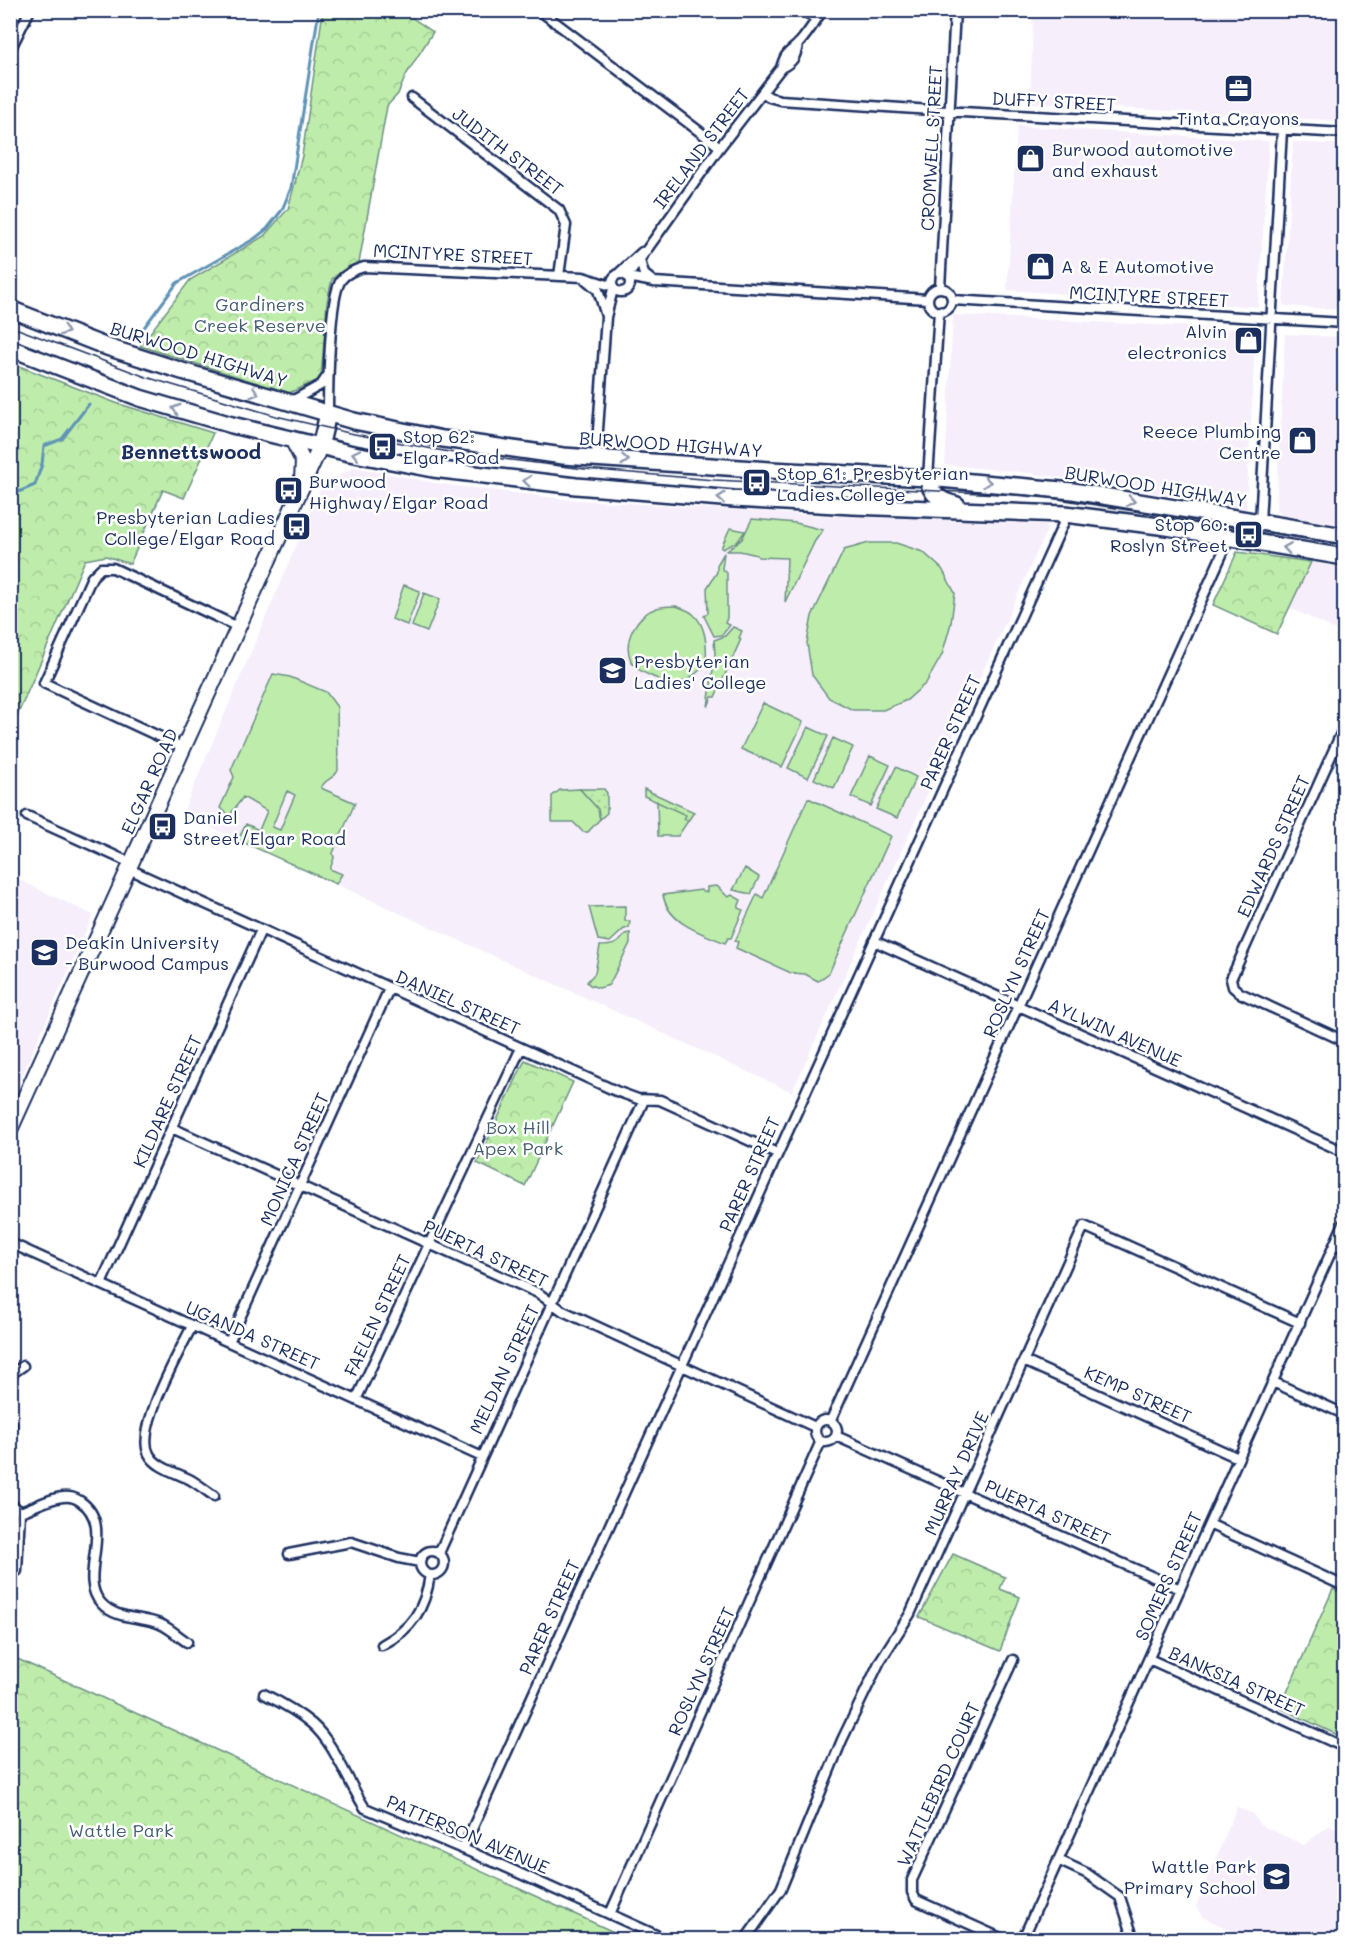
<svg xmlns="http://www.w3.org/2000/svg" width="1355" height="1950" viewBox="0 0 1355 1950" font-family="Mali,sans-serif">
  <defs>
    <pattern id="forest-crowns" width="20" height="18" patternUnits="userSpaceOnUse" patternTransform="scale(1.5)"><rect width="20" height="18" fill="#beedab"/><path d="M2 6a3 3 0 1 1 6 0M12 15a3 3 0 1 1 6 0" fill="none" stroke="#a3cc96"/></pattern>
    <pattern id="garden-dots" width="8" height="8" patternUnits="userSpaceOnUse" patternTransform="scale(1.5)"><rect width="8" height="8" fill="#beedab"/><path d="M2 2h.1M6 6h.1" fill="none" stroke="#a3cc96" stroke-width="1.8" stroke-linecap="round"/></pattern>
  </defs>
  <rect width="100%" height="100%" fill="#fff"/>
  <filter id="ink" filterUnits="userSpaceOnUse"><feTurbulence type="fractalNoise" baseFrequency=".0167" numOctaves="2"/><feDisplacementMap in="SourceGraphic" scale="12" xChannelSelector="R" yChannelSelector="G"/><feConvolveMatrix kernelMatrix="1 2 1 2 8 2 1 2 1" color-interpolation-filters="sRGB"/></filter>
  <g filter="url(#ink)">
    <path fill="#f7eefc" d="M1025 10 1344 11V121L1030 103 1033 18 1025 16Z
      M1017 126 1269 141 1258 307 1007 290Z
      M1293 142 1344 145V310L1283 306Z
      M953 315 1256 330 1246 509 1099 483 1022 472 945 465Z
      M1285 334 1344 337V525L1281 515 1276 509Z
      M354 467 440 484 565 499 810 515 1045 524 1048 528 792 1092 182 814 322 485Z
      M1311 562 1344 568V634L1290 608Z
      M11 876 93 915 11 1101Z
      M1237 1807 1253 1814 1260 1825 1304 1845 1329 1825 1344 1832V1939H1250L1202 1917 1196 1906Z"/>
    <path fill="#beedab" stroke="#6c8e84" stroke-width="1.5" fill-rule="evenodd" d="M752 519 796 523 823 530 815 541 785 602 787 558 758 557 757 555 740 551H727L742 539Z
      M730 528 745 531 738 541 723 549 721 548Z
      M869 543H896L923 552 942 569 955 593 951 623 942 655 926 683 907 700 883 710H853L829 698 812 675 807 643 812 616 844 550Z
      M724 553 722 569 727 573V618L725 623 730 625 722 635 714 636 704 616 708 613 707 588 717 572V565Z
      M404 585 420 591 407 625 392 619Z
      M424 593 440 599 427 632 412 626Z
      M676 606C681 608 689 610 693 614 707 626 707 648 706 664 697 673 688 682 675 684 667 684 661 680 653 677 645 673 635 669 631 661 622 640 637 614 657 608 663 606 670 606 676 606Z
      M733 627 742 631 739 638 741 639 715 697H712L708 707 715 654 714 640 725 636Z
      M273 674 290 677 326 692 337 707 338 770C336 778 324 779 321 788L355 803 333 853 334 858 330 869 342 874 336 884 238 840 246 824 259 830 267 811 243 797 230 815 220 808 234 777 231 770ZM287 791 295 795 280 830 272 827Z
      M763 703 803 722 782 767 741 749Z
      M808 727 828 736 808 778 788 768Z
      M833 738 853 747 834 788 814 779Z
      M870 756 890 765 871 806 851 797Z
      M896 767 916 777 897 818 876 809Z
      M580 789 598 809 600 819 588 832H583L573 822H552V796L560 790Z
      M808 798 891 836 829 973 818 981 805 974 791 973 736 948 738 942 735 941 757 894 763 898Z
      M657 801 686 815 684 819 688 821 678 836H658Z
      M745 868 759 877 751 894 733 890Z
      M717 886 728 897 732 895 741 900 738 908 743 910 731 938H728L725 943C702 933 668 924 663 895L701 890 703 892H707V887Z
      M625 906V921H630L629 928 624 929 610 942 598 940 589 907Z
      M630 933V943L609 985 599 988 590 985 587 982 595 973 600 946C612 946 618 945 625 934Z"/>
    <path fill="url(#forest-crowns)" stroke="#6c8e84" stroke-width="1.5" d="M323 11H402L433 32 406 75 398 94 387 106 359 263 332 279 327 302 321 379 289 393 140 346 190 280 264 236 288 209 302 156Z
      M11 363 116 403 213 433 184 498 163 490 130 564 106 556 85 560 11 730Z
      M1237 552 1311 562 1277 634 1213 605Z
      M525 1060 573 1082 525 1186 477 1163Z
      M953 1554 1005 1577 1000 1589 1020 1597 1000 1651 919 1617Z
      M1333 1589 1344 1595V1738L1280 1708Z
      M11 1656 629 1939H11Z"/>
    <path fill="url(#garden-dots)" stroke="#6c8e84" stroke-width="1.5" d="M580 789H604L607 793V813L600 819 598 809Z
      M644 789 694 812 688 821 684 819 686 815 644 796Z"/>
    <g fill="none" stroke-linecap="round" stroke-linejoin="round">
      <path stroke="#6093b5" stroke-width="3" d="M134 341 177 283 254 239 267 229 282 210 291 188 319 10
        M10 504 16 493 35 485 42 464 44 446 62 439 89 404"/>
      <defs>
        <path id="street" d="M539 10 720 147
          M804 10 816 20
          M10 50 30 10
          M781 68C793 62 796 57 798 44
          M763 92 769 97 780 100 962 112 1344 133
          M412 98 559 210 566 225 559 276
          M640 261 644 274 654 282
          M612 283a9 9 0 1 1 18 0a9 9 0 1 1-18 0Z
          M618 274 642 252
          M628 276 720 147 781 68C786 50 790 53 800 42 809 32 815 21 823 10
          M628 277 654 282 928 299
          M585 279 598 290 606 316
          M940 288 955 10
          M928 300a12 12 0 1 1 24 0a12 12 0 1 1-24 0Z
          M952 300 1344 323
          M290 402 321 385 328 375
          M328 414C328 390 329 297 341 280 346 273 357 269 364 267L583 277 611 286
          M596 458 606 317 613 289
          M928 478 939 311
          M1260 522 1282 130
          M1344 727 1231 979 1233 987 1240 993 1344 1041
          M184 748 44 683 92 577 101 568H113L238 627
          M27 816 131 863
          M129 869 616 1091 638 1099 660 1100 777 1153
          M874 941 1344 1152
          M172 1128 538 1293 563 1311 815 1427
          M10 1243 482 1457
          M1335 1244 1344 1248
          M101 1284 261 930
          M192 1326C180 1351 135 1429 149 1454 156 1468 178 1473 191 1480 199 1485 207 1491 214 1496
          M229 1342 389 989
          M1024 1361 1238 1458
          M10 1375 23 1366
          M1273 1382 1344 1414
          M356 1400 521 1048
          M815 1431a11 11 0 1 1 22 0a11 11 0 1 1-22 0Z
          M831 1420 1229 539
          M836 1436 1180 1589
          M10 1439 12 1424
          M10 1502 20 1512C33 1508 49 1498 63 1497 69 1496 76 1498 80 1501 117 1526 76 1576 101 1603 116 1620 141 1616 160 1624 170 1628 179 1637 187 1642
          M1209 1524 1344 1586
          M420 1563a12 12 0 1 1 24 0a12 12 0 1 1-24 0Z
          M439 1553 644 1100
          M289 1554 351 1542 399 1558 420 1562
          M17 1571 20 1512
          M382 1645C412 1629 425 1609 430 1575
          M1149 1659 1344 1747
          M264 1694C280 1702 298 1712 312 1724 335 1744 348 1783 365 1808L501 1865 667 1940
          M463 1849 1064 522 1065 514
          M1058 1860 1086 1873 1120 1897 1134 1940
          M610 1914 821 1441
          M745 1940 781 1889 842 1740 880 1661 910 1614 1084 1226 1300 1323
          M1005 1940 916 1900 912 1892V1880L1013 1660
          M1018 1940 1026 1932 1344 1223"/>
        <path id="primary" d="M293 441 303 461 302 480
          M10 1130 320 447"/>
        <path id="highway" d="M10 309 107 347 182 371 354 421 443 439 563 456 770 470 928 478 1073 491 1344 536
          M10 348 140 398 232 425 349 453 433 469 576 486 734 499 852 506 1065 514 1167 527 1344 557
          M320 447 328 414
          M928 478C930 495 941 501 957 505"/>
      </defs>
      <use href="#street" stroke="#1b2f5e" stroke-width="13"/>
      <use href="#primary" stroke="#1b2f5e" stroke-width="18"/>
      <use href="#highway" stroke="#1b2f5e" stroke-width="20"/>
      <use href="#street" stroke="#fff" stroke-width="8"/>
      <use href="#primary" stroke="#fff" stroke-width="14"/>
      <use href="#highway" stroke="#fff" stroke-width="15"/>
      <path stroke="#1b2f5e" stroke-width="1.5" d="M10 326 146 377 276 416 349 433 454 453 585 469 714 480 1039 496 1344 544"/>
    </g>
    <defs><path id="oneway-chevron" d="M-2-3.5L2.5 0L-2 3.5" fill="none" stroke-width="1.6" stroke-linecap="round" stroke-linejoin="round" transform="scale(1.5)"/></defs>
    <g stroke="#8d97ae">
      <use href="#oneway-chevron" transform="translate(65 331) rotate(21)"/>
      <use href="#oneway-chevron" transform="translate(255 393) rotate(16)"/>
      <use href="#oneway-chevron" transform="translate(176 409) rotate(-163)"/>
      <use href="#oneway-chevron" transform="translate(356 454) rotate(-168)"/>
      <use href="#oneway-chevron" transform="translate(625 460) rotate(4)"/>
      <use href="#oneway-chevron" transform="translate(527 481) rotate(-174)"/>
      <use href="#oneway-chevron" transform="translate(987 482) rotate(6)"/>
      <use href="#oneway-chevron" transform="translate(721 498) rotate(-176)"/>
      <use href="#oneway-chevron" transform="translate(1131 501) rotate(9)"/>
      <use href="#oneway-chevron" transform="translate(1287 548) rotate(-171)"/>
    </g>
  </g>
  <defs>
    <symbol id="office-square" viewBox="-11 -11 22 22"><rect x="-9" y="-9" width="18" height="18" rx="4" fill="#1b2f5e" stroke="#fff"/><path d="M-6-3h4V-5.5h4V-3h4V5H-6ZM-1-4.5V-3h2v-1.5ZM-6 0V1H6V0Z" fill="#fff"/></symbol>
    <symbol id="shop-square" viewBox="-11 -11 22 22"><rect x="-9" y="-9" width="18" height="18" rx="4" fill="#1b2f5e" stroke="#fff"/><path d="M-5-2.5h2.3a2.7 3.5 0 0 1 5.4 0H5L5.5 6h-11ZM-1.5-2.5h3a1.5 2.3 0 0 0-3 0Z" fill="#fff"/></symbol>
    <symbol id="bus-square" viewBox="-11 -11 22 22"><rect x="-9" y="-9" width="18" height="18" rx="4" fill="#1b2f5e" stroke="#fff"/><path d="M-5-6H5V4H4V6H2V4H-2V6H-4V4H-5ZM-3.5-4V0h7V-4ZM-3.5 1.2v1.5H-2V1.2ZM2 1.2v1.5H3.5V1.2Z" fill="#fff"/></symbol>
    <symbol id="school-square" viewBox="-11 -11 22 22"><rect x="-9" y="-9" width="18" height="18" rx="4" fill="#1b2f5e" stroke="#fff"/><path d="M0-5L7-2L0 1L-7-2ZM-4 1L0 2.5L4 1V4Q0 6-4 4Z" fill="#fff"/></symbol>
    <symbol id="university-square" viewBox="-11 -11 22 22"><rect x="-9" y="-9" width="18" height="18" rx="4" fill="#1b2f5e" stroke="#fff"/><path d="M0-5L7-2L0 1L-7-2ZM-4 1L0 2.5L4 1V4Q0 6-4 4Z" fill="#fff"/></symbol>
  </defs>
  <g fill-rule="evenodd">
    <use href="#office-square" x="1222" y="72" width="33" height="33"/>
    <use href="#shop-square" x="1014" y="142" width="33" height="33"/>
    <use href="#shop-square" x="1024" y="250" width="33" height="33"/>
    <use href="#shop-square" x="1232" y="324" width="33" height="33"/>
    <use href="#shop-square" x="1286" y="424" width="33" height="33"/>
    <use href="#bus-square" x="366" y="430" width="33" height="33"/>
    <use href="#bus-square" x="740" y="466" width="33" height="33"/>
    <use href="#bus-square" x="272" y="474" width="33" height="33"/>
    <use href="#bus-square" x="280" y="510" width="33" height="33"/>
    <use href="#bus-square" x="1232" y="518" width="33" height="33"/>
    <use href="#school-square" x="596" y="654" width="33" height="33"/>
    <use href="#bus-square" x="146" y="810" width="33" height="33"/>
    <use href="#university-square" x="28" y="936" width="33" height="33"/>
    <use href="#school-square" x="1260" y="1860" width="33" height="33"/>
  </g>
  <g text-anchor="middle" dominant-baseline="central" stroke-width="5" stroke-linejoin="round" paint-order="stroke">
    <g font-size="18" fill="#1b2f5e" stroke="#fff">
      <text transform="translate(1054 101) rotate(3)">DUFFY STREET</text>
      <text transform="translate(701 148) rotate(-53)">IRELAND STREET</text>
      <text transform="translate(931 148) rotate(-87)">CROMWELL STREET</text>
      <text transform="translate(508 151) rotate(37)">JUDITH STREET</text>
      <text transform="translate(453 254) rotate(3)">MCINTYRE STREET</text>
      <text transform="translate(1149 296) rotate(3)">MCINTYRE STREET</text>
      <text transform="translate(199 354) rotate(17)">BURWOOD HIGHWAY</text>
      <text transform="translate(671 444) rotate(4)">BURWOOD HIGHWAY</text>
      <text transform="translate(1156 486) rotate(9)">BURWOOD HIGHWAY</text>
      <text transform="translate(950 732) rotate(-66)">PARER STREET</text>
      <text transform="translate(149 781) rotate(-66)">ELGAR ROAD</text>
      <text transform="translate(1273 846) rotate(-66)">EDWARDS STREET</text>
      <text transform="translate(1016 973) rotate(-66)">ROSLYN STREET</text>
      <text transform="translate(458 1002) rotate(24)">DANIEL STREET</text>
      <text transform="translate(1115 1032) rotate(24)">AYLWIN AVENUE</text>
      <text transform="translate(167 1101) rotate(-66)">KILDARE STREET</text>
      <text transform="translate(294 1159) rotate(-66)">MONICA STREET</text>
      <text transform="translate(749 1174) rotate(-66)">PARER STREET</text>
      <text transform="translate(486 1253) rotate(25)">PUERTA STREET</text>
      <text transform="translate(377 1315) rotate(-65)">FAELEN STREET</text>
      <text transform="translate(253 1335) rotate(24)">UGANDA STREET</text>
      <text transform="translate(504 1369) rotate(-65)">MELDAN STREET</text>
      <text transform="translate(1138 1394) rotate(24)">KEMP STREET</text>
      <text transform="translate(956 1473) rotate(-66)">MURRAY DRIVE</text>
      <text transform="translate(1048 1512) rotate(24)">PUERTA STREET</text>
      <text transform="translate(1168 1576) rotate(-66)">SOMERS STREET</text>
      <text transform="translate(549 1617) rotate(-66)">PARER STREET</text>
      <text transform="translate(701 1671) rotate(-66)">ROSLYN STREET</text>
      <text transform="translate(1237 1681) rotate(24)">BANKSIA STREET</text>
      <text transform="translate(938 1784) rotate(-66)">WATTLEBIRD COURT</text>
      <text transform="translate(468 1834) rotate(23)">PATTERSON AVENUE</text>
    </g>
    <g font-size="18" fill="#1b2f5e" stroke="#fff" text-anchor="start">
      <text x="1238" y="118" text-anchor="middle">Tinta Crayons</text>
      <text x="1052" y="149">Burwood automotive<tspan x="1052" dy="21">and exhaust</tspan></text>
      <text x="1061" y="266">A &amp; E Automotive</text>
      <text x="1227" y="331" text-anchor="end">Alvin<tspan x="1227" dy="21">electronics</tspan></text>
      <text x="1281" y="431" text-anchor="end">Reece Plumbing<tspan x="1281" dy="21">Centre</tspan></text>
      <text x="403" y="436">Stop 62:<tspan x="403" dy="21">Elgar Road</tspan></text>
      <text x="777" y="473">Stop 61: Presbyterian<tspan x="777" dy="21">Ladies College</tspan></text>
      <text x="309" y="481">Burwood<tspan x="309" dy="21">Highway/Elgar Road</tspan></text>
      <text x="275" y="517" text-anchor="end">Presbyterian Ladies<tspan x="275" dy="21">College/Elgar Road</tspan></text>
      <text x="1228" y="524" text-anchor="end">Stop 60:<tspan x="1228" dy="21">Roslyn Street</tspan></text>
      <text x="634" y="661">Presbyterian<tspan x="634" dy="21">Ladies' College</tspan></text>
      <text x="183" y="817">Daniel<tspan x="183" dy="21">Street/Elgar Road</tspan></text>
      <text x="65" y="942">Deakin University<tspan x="65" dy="21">- Burwood Campus</tspan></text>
      <text x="1256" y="1866" text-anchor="end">Wattle Park<tspan x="1256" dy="21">Primary School</tspan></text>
    </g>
    <g font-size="18" fill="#445e71" stroke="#fff">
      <text x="260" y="304">Gardiners<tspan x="260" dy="21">Creek Reserve</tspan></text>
      <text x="518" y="1127">Box Hill<tspan x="518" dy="21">Apex Park</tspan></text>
      <text x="121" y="1830">Wattle Park</text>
    </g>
    <g font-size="20" font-weight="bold" fill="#1b2f5e" stroke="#fff">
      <text x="191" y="451">Bennettswood</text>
    </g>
  </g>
  <rect width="1355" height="1950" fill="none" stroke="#fff" stroke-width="36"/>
  <rect x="18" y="18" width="1319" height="1914" fill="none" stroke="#1b2f5e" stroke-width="2" filter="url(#ink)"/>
</svg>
